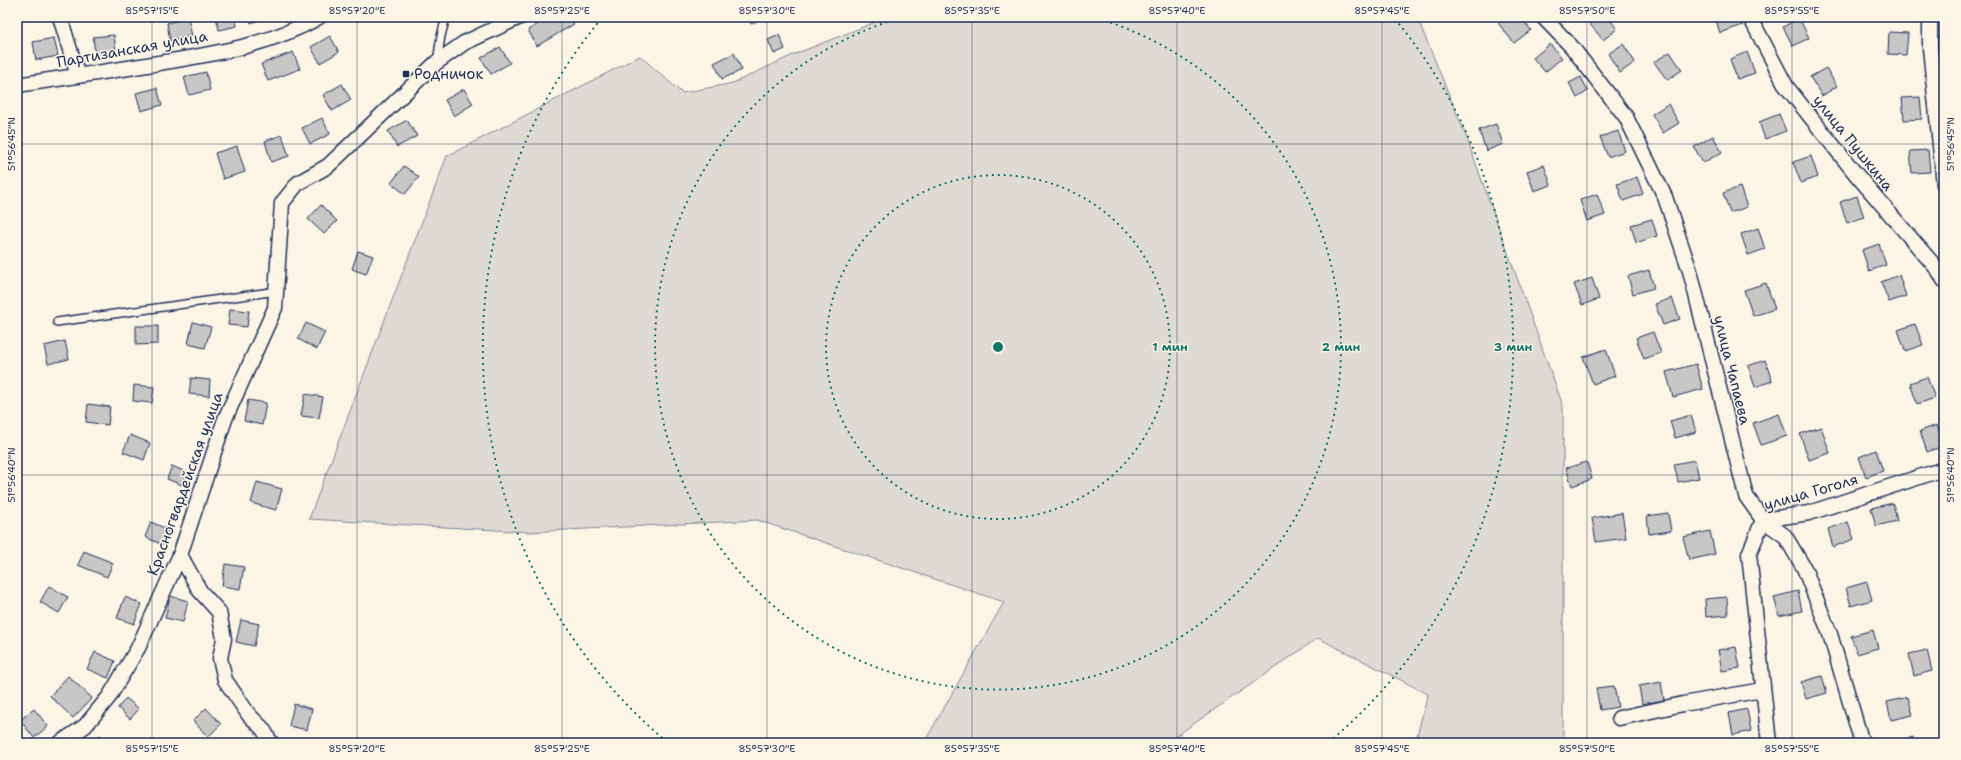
<svg xmlns="http://www.w3.org/2000/svg" width="1961" height="760" viewBox="0 0 1961 760" font-family="'Shantell Sans',sans-serif">
  <rect width="100%" height="100%" fill="#fcf5e5"/>
  <filter id="ink" filterUnits="userSpaceOnUse"><feTurbulence type="fractalNoise" baseFrequency=".025" numOctaves="2"/><feDisplacementMap in="SourceGraphic" scale="8" xChannelSelector="R" yChannelSelector="G"/><feConvolveMatrix kernelMatrix="1 2 1 2 8 2 1 2 1" color-interpolation-filters="sRGB"/></filter>
  <g filter="url(#ink)">
    <path fill="#dfdbd4" stroke="#7d8599" d="M888 17H1417L1466 136 1563 406V743H1415L1428 694 1318 638 1166 743H924L1004 602 757 520 529 532 309 519 447 156 640 56 682 93 733 83 795 54Z"/>
    <path fill="#c8c7c6" stroke="#1b2f5e" d="M216 17H235L237 26 219 30Z
      M249 17H267L251 23Z
      M550 17H569L574 24 537 46 528 30Z
      M748 17H765L751 24Z
      M1506 17H1520L1531 30 1514 43 1498 23Z
      M1596 17H1608L1617 29 1603 40 1589 23Z
      M1715 17H1740L1743 25 1720 33Z
      M188 18 192 36 170 41 167 23Z
      M1799 18 1809 38 1793 46 1783 27Z
      M1889 32 1908 33 1906 55 1888 54Z
      M114 35 116 52 95 54 93 37Z
      M779 35 785 49 774 54 768 40Z
      M330 36 339 52 320 63 311 47Z
      M54 38 58 56 36 60 33 42Z
      M1550 44 1562 58 1545 72 1533 58Z
      M1623 44 1635 62 1620 73 1608 54Z
      M500 47 510 63 491 74 481 58Z
      M293 52 300 69 268 81 261 64Z
      M1670 52 1682 70 1667 80 1654 62Z
      M1747 52 1755 73 1737 79 1730 59Z
      M734 53 742 70 722 79 714 63Z
      M1826 68 1837 86 1822 96 1810 77Z
      M206 72 210 90 189 95 184 77Z
      M1581 77 1588 91 1577 98 1569 83Z
      M342 84 351 100 332 111 323 95Z
      M157 88 162 105 141 111 136 93Z
      M464 89 473 104 454 116 445 100Z
      M1920 97 1922 119 1904 120 1902 98Z
      M1668 104 1679 123 1663 133 1652 114Z
      M1779 114 1786 131 1765 139 1759 122Z
      M322 118 330 134 310 144 302 128Z
      M407 120 417 136 397 147 388 131Z
      M1496 124 1503 144 1486 151 1479 130Z
      M1618 131 1625 151 1608 157 1600 137Z
      M282 135 289 156 271 162 265 141Z
      M1713 136 1722 152 1703 163 1694 147Z
      M237 146 245 172 223 179 215 153Z
      M1928 150 1930 172 1912 173 1910 151Z
      M1811 156 1818 177 1801 183 1793 162Z
      M1544 165 1551 185 1534 191 1527 171Z
      M404 166 419 177 405 194 391 183Z
      M1637 177 1643 194 1623 201 1617 184Z
      M1740 187 1747 207 1730 213 1723 193Z
      M1597 194 1605 215 1587 221 1580 200Z
      M1857 196 1864 217 1847 223 1840 202Z
      M321 205 337 221 324 234 308 219Z
      M1652 219 1657 236 1636 243 1631 225Z
      M1758 228 1765 249 1748 255 1741 234Z
      M1879 244 1886 265 1869 271 1862 250Z
      M358 251 373 256 366 274 352 269Z
      M1649 270 1654 288 1633 294 1628 276Z
      M1899 275 1906 296 1889 302 1881 282Z
      M1592 278 1599 299 1582 305 1574 284Z
      M1766 283 1775 309 1753 316 1744 290Z
      M1672 298 1680 319 1663 325 1655 304Z
      M230 309 249 311 247 327 228 325Z
      M193 322 211 327 205 348 188 344Z
      M306 323 325 332 317 349 298 339Z
      M1915 324 1923 345 1905 351 1898 330Z
      M136 326H158V344L136 345Z
      M1653 332 1661 353 1644 359 1636 338Z
      M65 341 69 359 48 364 44 346Z
      M1606 349 1615 376 1593 384 1583 357Z
      M1765 360 1772 381 1755 387 1748 366Z
      M1696 364 1703 389 1673 397 1666 372Z
      M1927 377 1935 398 1917 404 1910 383Z
      M191 378 210 380 209 396 189 394Z
      M134 385 154 387 152 403 133 401Z
      M305 394 323 397 319 418 301 416Z
      M248 400 266 403 262 425 244 421Z
      M88 404 110 407 108 425 86 422Z
      M1779 414 1787 436 1761 445 1753 423Z
      M1691 415 1696 432 1675 438 1670 421Z
      M1937 425 1944 446 1927 452 1920 431Z
      M1821 427 1830 453 1809 460 1800 434Z
      M130 435 150 443 144 460 123 452Z
      M1876 450 1883 471 1866 477 1859 457Z
      M1695 460 1699 478 1678 482 1674 464Z
      M1587 462 1592 479 1572 486 1566 468Z
      M172 466 188 473 182 485 167 479Z
      M257 482 282 489 276 510 251 503Z
      M1893 503 1897 521 1876 526 1871 508Z
      M1622 513 1626 538 1596 542 1592 518Z
      M1668 513 1671 531 1649 534 1647 516Z
      M151 522 169 530 163 545 145 537Z
      M1848 522 1854 539 1833 547 1828 529Z
      M1710 531 1715 554 1689 560 1683 537Z
      M84 551 113 563 107 577 78 565Z
      M225 564 244 567 240 589 222 586Z
      M1867 582 1872 600 1851 606 1846 588Z
      M49 586 68 597 59 613 40 602Z
      M1798 591 1802 611 1779 616 1774 597Z
      M170 596 188 601 183 622 165 618Z
      M125 597 142 604 134 624 117 618Z
      M1727 597 1728 615 1706 617 1705 599Z
      M241 620 259 624 254 646 236 642Z
      M1873 630 1878 648 1857 654 1851 636Z
      M1736 647 1740 668 1722 671 1718 650Z
      M1927 650 1932 671 1914 676 1909 654Z
      M95 652 115 661 108 678 87 669Z
      M68 676 92 698 73 718 50 696Z
      M1822 676 1827 693 1806 699 1801 682Z
      M1661 682 1664 700 1642 704 1639 686Z
      M1614 686 1618 707 1600 710 1596 688Z
      M1908 697 1913 715 1891 720 1887 702Z
      M126 698 139 709 130 719 118 708Z
      M294 704 312 709 307 730 289 726Z
      M206 708 221 724 208 737 193 721Z
      M34 709 48 726 34 738 20 720Z
      M1747 709 1751 731 1733 735 1729 713Z
      M100 735 108 743H91Z
      M1913 737 1915 743H1892Z"/>
    <g fill="none" stroke-linecap="round" stroke-linejoin="round">
      <defs>
        <path id="service" d="M437 62 441 36 446 17
          M57 322 277 291"/>
        <path id="minor" d="M60 17 78 76
          M1543 17 1571 46 1626 117 1665 197 1690 271 1746 496 1763 520 1785 536 1804 568 1830 634 1862 743
          M1750 17 1786 86 1855 173 1939 271 1944 280
          M1930 17V48L1944 185
          M17 85C64 78 111 71 159 63 213 54 271 45 319 17
          M180 555 200 591 219 612 224 639 220 658 225 680 249 715 263 729 271 743
          M1619 718 1683 704 1762 690
          M60 743 85 726 109 697 138 648 180 555 225 419 275 308 282 203 298 183 328 166 437 62 464 43 520 17
          M1769 743 1749 554 1763 520 1809 513 1944 469"/>
      </defs>
      <use href="#service" stroke="#1b2f5e" stroke-width="10"/>
      <use href="#minor" stroke="#1b2f5e" stroke-width="17"/>
      <use href="#service" stroke="#fcf5e5" stroke-width="7"/>
      <use href="#minor" stroke="#fcf5e5" stroke-width="14"/>
    </g>
  </g>
  <path fill="none" stroke="#1b2f5e" stroke-width="1" stroke-opacity="0.45" d="M152 17V743M357 17V743M562 17V743M767 17V743M972 17V743M1177 17V743M1382 17V743M1587 17V743M1792 17V743M17 144H1944M17 475H1944"/>
  <g fill="none" stroke="#0f766e" stroke-width="2" stroke-dasharray="2 4">
    <circle cx="998" cy="347" r="172"/>
    <path d="M1093 17A343 343 0 1 1 903 17"/>
    <path d="M667 742A515 515 0 0 1 601 19M1395 19A515 515 0 0 1 1329 742"/>
  </g>
  <rect fill="#1b2f5e" stroke="#fcf5e5" stroke-width="1.5" x="402" y="70" width="8" height="8" rx="2"/>
  <g text-anchor="middle" dominant-baseline="central" stroke-width="3" stroke-linejoin="round" paint-order="stroke">
    <g font-size="15" fill="#1b2f5e" stroke="#fcf5e5">
      <text transform="translate(132 49) rotate(-10)">Партизанская улица</text>
      <text transform="translate(1853 143) rotate(51)">улица Пушкина</text>
      <text transform="translate(1732 370) rotate(76)">улица Чапаева</text>
      <text transform="translate(185 484) rotate(-70)">Красногвардейская улица</text>
      <text transform="translate(1811 492) rotate(-16)">улица Гоголя</text>
    </g>
    <g font-size="15" fill="#1b2f5e" stroke="#fcf5e5" text-anchor="start">
      <text x="414" y="74">Родничок</text>
    </g>
  </g>
  <circle cx="998" cy="347" r="6" fill="#0f766e" stroke="#fcf5e5" stroke-width="2"/>
  <g font-size="12" text-anchor="middle" font-weight="bold" fill="#0f766e" stroke="#fcf5e5" stroke-width="3" stroke-linejoin="round" paint-order="stroke">
    <text x="1170" y="351">1 мин</text>
    <text x="1341" y="351">2 мин</text>
    <text x="1513" y="351">3 мин</text>
  </g>
  <rect width="1961" height="760" fill="none" stroke="#fcf5e5" stroke-width="44"/>
  <rect x="22" y="22" width="1917" height="716" fill="none" stroke="#1b2f5e" stroke-width="1.5"/>
  <g font-size="10" text-anchor="middle" fill="#1b2f5e">
    <text x="152" y="14">85°57'15"E</text>
    <text x="357" y="14">85°57'20"E</text>
    <text x="562" y="14">85°57'25"E</text>
    <text x="767" y="14">85°57'30"E</text>
    <text x="972" y="14">85°57'35"E</text>
    <text x="1177" y="14">85°57'40"E</text>
    <text x="1382" y="14">85°57'45"E</text>
    <text x="1587" y="14">85°57'50"E</text>
    <text x="1792" y="14">85°57'55"E</text>
    <text transform="translate(11 144) rotate(-90)" y="4">51°56'45"N</text>
    <text transform="translate(1950 144) rotate(-90)" y="4">51°56'45"N</text>
    <text transform="translate(11 475) rotate(-90)" y="4">51°56'40"N</text>
    <text transform="translate(1950 475) rotate(-90)" y="4">51°56'40"N</text>
    <text x="152" y="752">85°57'15"E</text>
    <text x="357" y="752">85°57'20"E</text>
    <text x="562" y="752">85°57'25"E</text>
    <text x="767" y="752">85°57'30"E</text>
    <text x="972" y="752">85°57'35"E</text>
    <text x="1177" y="752">85°57'40"E</text>
    <text x="1382" y="752">85°57'45"E</text>
    <text x="1587" y="752">85°57'50"E</text>
    <text x="1792" y="752">85°57'55"E</text>
  </g>
</svg>
